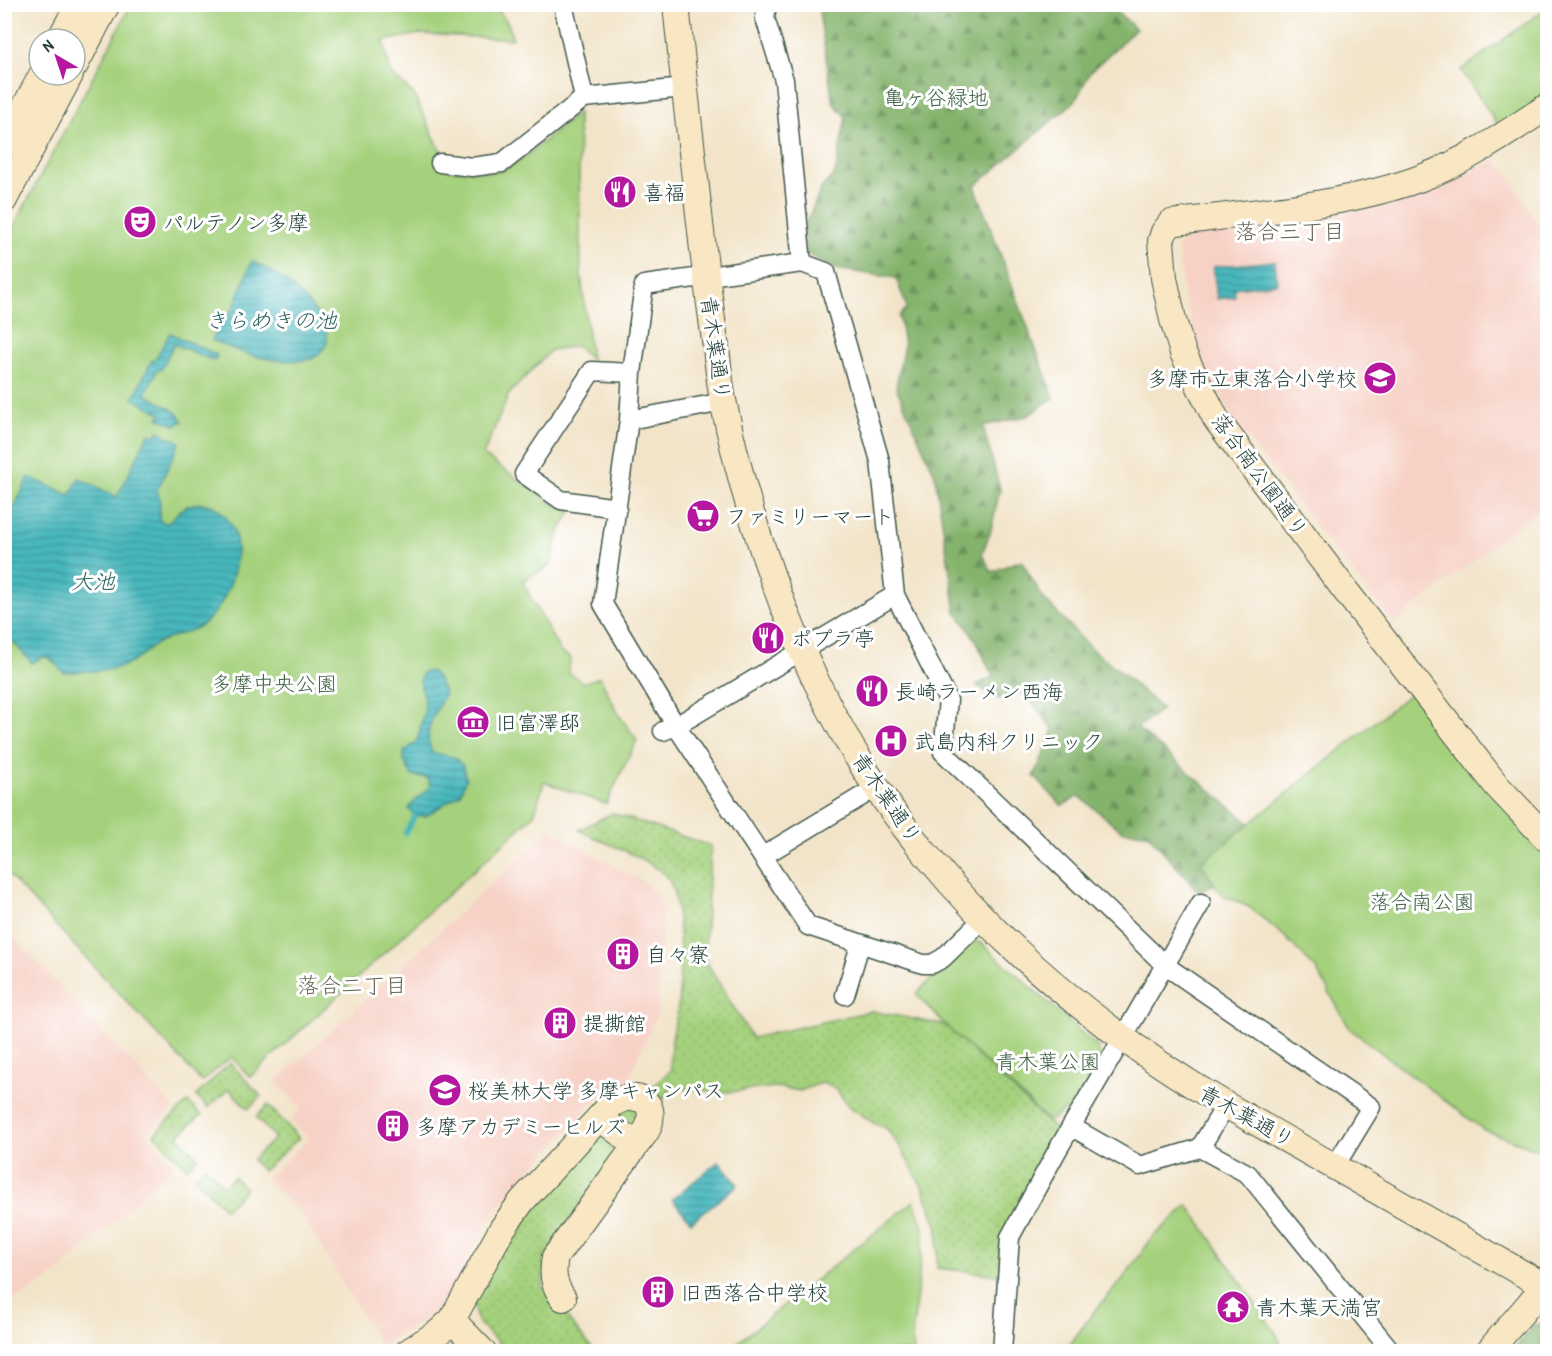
<svg xmlns="http://www.w3.org/2000/svg" width="1552" height="1356" viewBox="0 0 1552 1356" font-family="'Patrick Hand','Klee One',sans-serif">
  <defs>
    <pattern id="grass-dots" width="8" height="8" patternUnits="userSpaceOnUse" patternTransform="scale(1.5)"><rect width="8" height="8" fill="#a5d17d"/><path d="M2 2h.1M6 6h.1" fill="none" stroke="#8eb46d" stroke-width="1.8" stroke-linecap="round"/></pattern>
    <pattern id="forest-firs" width="22" height="20" patternUnits="userSpaceOnUse" patternTransform="scale(1.5)"><rect width="22" height="20" fill="#84b36c"/><path d="M5 1l3.5 6h-7zM16 11l3.5 6h-7z" fill="#6b935a"/></pattern>
    <pattern id="water-rules" width="6" height="5" patternUnits="userSpaceOnUse" patternTransform="scale(1.5)"><rect width="6" height="5" fill="#47b7bd"/><path d="M0 2.5h6" fill="none" stroke="#3b969a"/></pattern>
  </defs>
  <rect width="100%" height="100%" fill="#fff"/>
  <filter id="ink" filterUnits="userSpaceOnUse"><feTurbulence type="fractalNoise" baseFrequency=".0167" numOctaves="2"/><feDisplacementMap in="SourceGraphic" scale="12" xChannelSelector="R" yChannelSelector="G"/><feConvolveMatrix kernelMatrix="1 2 1 2 8 2 1 2 1" color-interpolation-filters="sRGB"/></filter>
  <filter id="wash" filterUnits="userSpaceOnUse"><feTurbulence type="fractalNoise" baseFrequency=".008" numOctaves="4" result="noise"/><feDisplacementMap in="SourceGraphic" scale="24" xChannelSelector="R" yChannelSelector="G"/><feGaussianBlur stdDeviation="1.35" result="paint"/><feColorMatrix in="noise" values="0 0 0 0 0 0 0 0 0 0 0 0 0 0 0 0 0 1.4 0 .05"/><feComposite in="paint" operator="in"/></filter>
  <g filter="url(#wash)">
    <rect width="100%" height="100%" fill="#f2e4c9"/>
    <path fill="#f7d1c6" d="M1495 160 1511 178 1547 242V503L1393 624 1234 421 1200 355 1184 298 1178 247 1187 237 1356 211 1396 201 1434 189Z
      M552 828 568 841 643 881 656 894 663 908 657 1016 639 1053 628 1083 612 1086 603 1093 507 1195 493 1213 450 1290 439 1306 425 1319 381 1346 301 1214 267 1178 309 1139 291 1120 302 1109 276 1082Z
      M5 928 174 1108 147 1134 175 1165 55 1275 5 1306Z"/>
    <path fill="url(#grass-dots)" stroke="#628758" stroke-width="1.5" d="M612 813 711 846 704 958 752 1038 871 1011 945 1025 1059 1133 999 1275 937 1268 938 1228 923 1188 900 1147 886 1128 874 1123 848 1106 837 1090 823 1082 800 1091 777 1087 728 1092 672 1088 618 1154 544 1258 543 1288 594 1351H506L477 1321 473 1305 508 1237 615 1115 632 1105 671 1070C668 1048 675 1027 678 1006 681 982 683 890 665 875 641 854 607 845 579 830Z
      M230 1063 261 1096 248 1109 229 1089 208 1108 196 1096Z
      M188 1102 201 1115 178 1136 198 1157 187 1168 154 1134Z
      M268 1105 299 1138 263 1171 252 1160 275 1138 256 1117Z
      M205 1166 224 1186 234 1177 246 1189 225 1209 194 1177Z"/>
    <path fill="url(#forest-firs)" stroke="#527850" stroke-width="1.5" d="M818 5H1110L1136 29 1091 71 1075 101 975 186 1054 398 1027 416 983 426 1000 489 991 530 982 554 992 572 1021 560 1043 598 1094 651 1119 670 1162 709 1137 728 1250 824 1276 853 1199 892 1147 833 1122 831 1079 796 1062 806 1034 776 1054 730 1023 691 998 699 976 685 993 677 976 640 956 612 935 475 896 387 904 345 899 316 907 308 896 278 829 268 805 252V225L822 187 835 174 846 117 833 103Z
      M1547 1323V1351H1513L1534 1325Z"/>
    <path fill="#a5d17d" stroke="#628758" stroke-width="1.5" d="M131 5H494L508 23 513 39 419 34 383 41 391 74 413 93 450 170 499 172 520 161 578 113 581 275 591 360 576 346 551 350 509 394 483 455 554 504 573 507 558 535 551 565 522 581 561 653 571 658 568 672 584 683 600 677 619 715 637 740 606 804 544 782 534 815 250 1077 231 1057 202 1082 5 871V243Z
      M1547 8V97L1500 128 1461 70Z
      M1412 692 1490 789 1547 853V1153L1484 1130 1350 1029 1316 969 1284 936 1249 907 1222 895 1201 863Z
      M980 942 1099 1048 1100 1059 1077 1102 1049 1121 945 1025 916 994 968 943Z
      M914 1201 924 1230 912 1338 914 1351H727Z
      M1188 1205 1277 1335 1284 1351H1065L1093 1313 1122 1280 1152 1238Z"/>
    <path fill="url(#water-rules)" stroke="#337a78" stroke-width="1.5" d="M252 261C261 266 272 271 281 278 296 289 335 324 326 345 324 350 317 355 313 359 275 365 246 356 212 340L219 325 233 309Z
      M1275 261 1277 283 1234 288 1235 297 1217 299 1213 267Z
      M170 333 217 355 215 361 174 344 161 370 158 369 145 394 175 411 183 421 176 425 158 418 161 413 133 399 152 360 154 361Z
      M158 431 180 442 157 491C163 503 159 505 159 518L162 522 168 523C175 515 183 506 194 504 220 499 238 527 237 551 236 574 226 601 210 618 198 631 182 633 166 639 151 644 141 659 128 664 111 672 83 671 64 673L50 658 43 657 32 663 4 632 5 526 29 477 70 495 79 478 117 497 149 433 156 436Z
      M431 671 438 679 445 694C435 713 421 733 433 753L454 757 463 766 466 779 460 794 426 816H415L409 809C413 799 424 795 430 786L428 778 412 776 404 761V752L417 741 425 708 420 680 422 673Z
      M719 1161 738 1185 691 1222 672 1199Z"/>
    <g fill="none" stroke-linecap="round" stroke-linejoin="round">
      <path stroke="#47b7bd" stroke-width="5" d="M405 833 415 816"/>
    </g>
  </g>
  <g filter="url(#ink)">
    <g fill="none" stroke-linecap="round" stroke-linejoin="round">
      <defs>
        <path id="street" d="M563 4 584 98
          M767 4 765 18 784 80 802 263 826 272 880 461 895 595 948 700 943 752 1166 966 1371 1107 1335 1166
          M440 163 472 167 502 163 584 98 684 88
          M802 263 644 285 632 373 629 420 603 604 676 726 808 926 923 964H932L943 958 984 918
          M629 420 723 402
          M617 508 561 500 524 474 592 371 632 373
          M663 731 676 726 895 595
          M763 856 877 787
          M845 995 860 945
          M1072 1127 1140 1166 1200 1148 1248 1174 1392 1352
          M1200 1148 1226 1105
          M1002 1352 1010 1237 1057 1151 1201 903"/>
        <path id="secondary" d="M676 4C684 86 694 168 703 250 707 282 711 315 716 347 718 366 720 386 724 405 757 564 820 725 924 852 1008 955 1111 1038 1226 1105L1548 1288
          M60 39 79 4
          M75 65 107 4
          M1548 106C1507 133 1467 161 1421 178 1345 206 1252 212 1171 223L1164 232 1161 241 1164 278 1173 320 1183 353 1216 419 1345 590 1497 786 1548 840
          M4 146 42 75
          M4 200 70 75
          M563 1298C553 1284 552 1273 555 1257L636 1145
          M452 1320 483 1352
          M408 1352 439 1332 452 1320 502 1229 522 1201 611 1105C627 1093 655 1094 650 1121 649 1130 641 1138 636 1145L600 1118
          M1488 1352 1548 1282"/>
      </defs>
      <use href="#street" stroke="#3f564a" stroke-width="21"/>
      <use href="#secondary" stroke="#3f564a" stroke-width="28"/>
      <use href="#street" stroke="#fff" stroke-width="18"/>
      <use href="#secondary" stroke="#f9e7c3" stroke-width="26"/>
    </g>
  </g>
  <defs>
    <symbol id="restaurant-disc" viewBox="-11 -11 22 22"><circle r="9.5" fill="#b5179e" stroke="#fff"/><path d="M-5-6h1v4h1v-4h1v4h1v-4h1v5L-1.5 .5V6h-2V.5L-5-1ZM5-6V6H3V1.5H1.5Q1.5-4 5-6Z" fill="#fff"/></symbol>
    <symbol id="theatre-disc" viewBox="-11 -11 22 22"><circle r="9.5" fill="#b5179e" stroke="#fff"/><path d="M-5-5.5Q0-4 5-5.5V0Q5 5 0 6Q-5 5-5 0ZM-3.3-2.5H-1v1.5H-3.3ZM1-2.5H3.3v1.5H1ZM-2.8 1Q0 5.5 2.8 1Z" fill="#fff"/></symbol>
    <symbol id="school-disc" viewBox="-11 -11 22 22"><circle r="9.5" fill="#b5179e" stroke="#fff"/><path d="M0-5L7-2L0 1L-7-2ZM-4 1L0 2.5L4 1V4Q0 6-4 4Z" fill="#fff"/></symbol>
    <symbol id="supermarket-disc" viewBox="-11 -11 22 22"><circle r="9.5" fill="#b5179e" stroke="#fff"/><path d="M-6-5.5h2.5l.6 2H6L4.5 2H-2.5L-4.4-4H-6ZM-1.5 3.2a1.3 1.3 0 1 0 .1 0ZM3 3.2a1.3 1.3 0 1 0 .1 0Z" fill="#fff"/></symbol>
    <symbol id="museum-disc" viewBox="-11 -11 22 22"><circle r="9.5" fill="#b5179e" stroke="#fff"/><path d="M0-6L6-3V-2H-6V-3ZM-5-1h2V3h-2ZM-1-1h2V3h-2ZM3-1h2V3H3ZM-6 4H6V6H-6Z" fill="#fff"/></symbol>
    <symbol id="hospital-disc" viewBox="-11 -11 22 22"><circle r="9.5" fill="#b5179e" stroke="#fff"/><path d="M-5-5h3v3.5h4V-5h3V5h-3V1.5h-4V5h-3Z" fill="#fff"/></symbol>
    <symbol id="building-disc" viewBox="-11 -11 22 22"><circle r="9.5" fill="#b5179e" stroke="#fff"/><path d="M-4-6H4V6H1V3H-1V6H-4ZM-2.5-4.3h1.7v1.8h-1.7ZM.8-4.3h1.7v1.8H.8ZM-2.5-1h1.7V.8h-1.7ZM.8-1h1.7V.8H.8Z" fill="#fff"/></symbol>
    <symbol id="university-disc" viewBox="-11 -11 22 22"><circle r="9.5" fill="#b5179e" stroke="#fff"/><path d="M0-5L7-2L0 1L-7-2ZM-4 1L0 2.5L4 1V4Q0 6-4 4Z" fill="#fff"/></symbol>
    <symbol id="temple-disc" viewBox="-11 -11 22 22"><circle r="9.5" fill="#b5179e" stroke="#fff"/><path d="M0-6L5-2H3V0L6.5 2.5H4V6H1.5V3h-3V6H-4V2.5H-6.5L-3 0V-2H-5Z" fill="#fff"/></symbol>
  </defs>
  <g fill-rule="evenodd">
    <use href="#restaurant-disc" x="601" y="173" width="38" height="38"/>
    <use href="#theatre-disc" x="121" y="203" width="38" height="38"/>
    <use href="#school-disc" x="1361" y="359" width="38" height="38"/>
    <use href="#supermarket-disc" x="684" y="497" width="38" height="38"/>
    <use href="#restaurant-disc" x="749" y="619" width="38" height="38"/>
    <use href="#restaurant-disc" x="853" y="672" width="38" height="38"/>
    <use href="#museum-disc" x="454" y="703" width="38" height="38"/>
    <use href="#hospital-disc" x="872" y="722" width="38" height="38"/>
    <use href="#building-disc" x="604" y="935" width="38" height="38"/>
    <use href="#building-disc" x="541" y="1004" width="38" height="38"/>
    <use href="#university-disc" x="426" y="1071" width="38" height="38"/>
    <use href="#building-disc" x="374" y="1107" width="38" height="38"/>
    <use href="#building-disc" x="639" y="1273" width="38" height="38"/>
    <use href="#temple-disc" x="1214" y="1288" width="38" height="38"/>
  </g>
  <g text-anchor="middle" dominant-baseline="central" stroke-width="6" stroke-linejoin="round" paint-order="stroke">
    <g font-size="21" fill="#406246" stroke="#fff">
      <text x="936" y="97">亀ヶ谷緑地</text>
      <text x="274" y="683">多摩中央公園</text>
      <text x="1422" y="901">落合南公園</text>
      <text x="1048" y="1061">青木葉公園</text>
    </g>
    <g font-size="21" fill="#1f3d34" stroke="#fff" text-anchor="start">
      <text x="643" y="192">喜福</text>
      <text x="163" y="222">パルテノン多摩</text>
      <text x="1357" y="378" text-anchor="end">多摩市立東落合小学校</text>
      <text x="726" y="516">ファミリーマート</text>
      <text x="791" y="638">ポプラ亭</text>
      <text x="895" y="691">長崎ラーメン西海</text>
      <text x="496" y="722">旧富澤邸</text>
      <text x="914" y="741">武島内科クリニック</text>
      <text x="646" y="954">自々寮</text>
      <text x="583" y="1023">提撕館</text>
      <text x="468" y="1090">桜美林大学 多摩キャンパス</text>
      <text x="416" y="1126">多摩アカデミーヒルズ</text>
      <text x="681" y="1292">旧西落合中学校</text>
      <text x="1256" y="1307">青木葉天満宮</text>
    </g>
    <g font-size="21" fill="#1f3d34" stroke="#fff">
      <text transform="translate(716 348) rotate(82)">青木葉通り</text>
      <text transform="translate(1260 475) rotate(54)">落合南公園通り</text>
      <text transform="translate(887 798) rotate(56)">青木葉通り</text>
      <text transform="translate(1247 1116) rotate(29)">青木葉通り</text>
    </g>
    <g font-size="22" fill="#676655" stroke="#fff">
      <text x="1290" y="231">落合三丁目</text>
      <text x="352" y="985">落合二丁目</text>
    </g>
    <g font-size="22" font-style="italic" fill="#2b625d" stroke="#fff">
      <text x="271" y="320">きらめきの池</text>
      <text x="93" y="581">大池</text>
    </g>
  </g>
  <rect width="1552" height="1356" fill="none" stroke="#fff" stroke-width="24"/>
  <g transform="translate(57 57) rotate(321)"><circle r="28" fill="#ffffff" stroke="#a5b1ae" stroke-width="1.5"/>
  <path d="M0-4.5L10 22L0 15L-10 22Z" fill="#b5179e"/>
  <text y="-9" font-size="16" font-weight="bold" text-anchor="middle" fill="#1f3d34">N</text>
  </g>
</svg>
